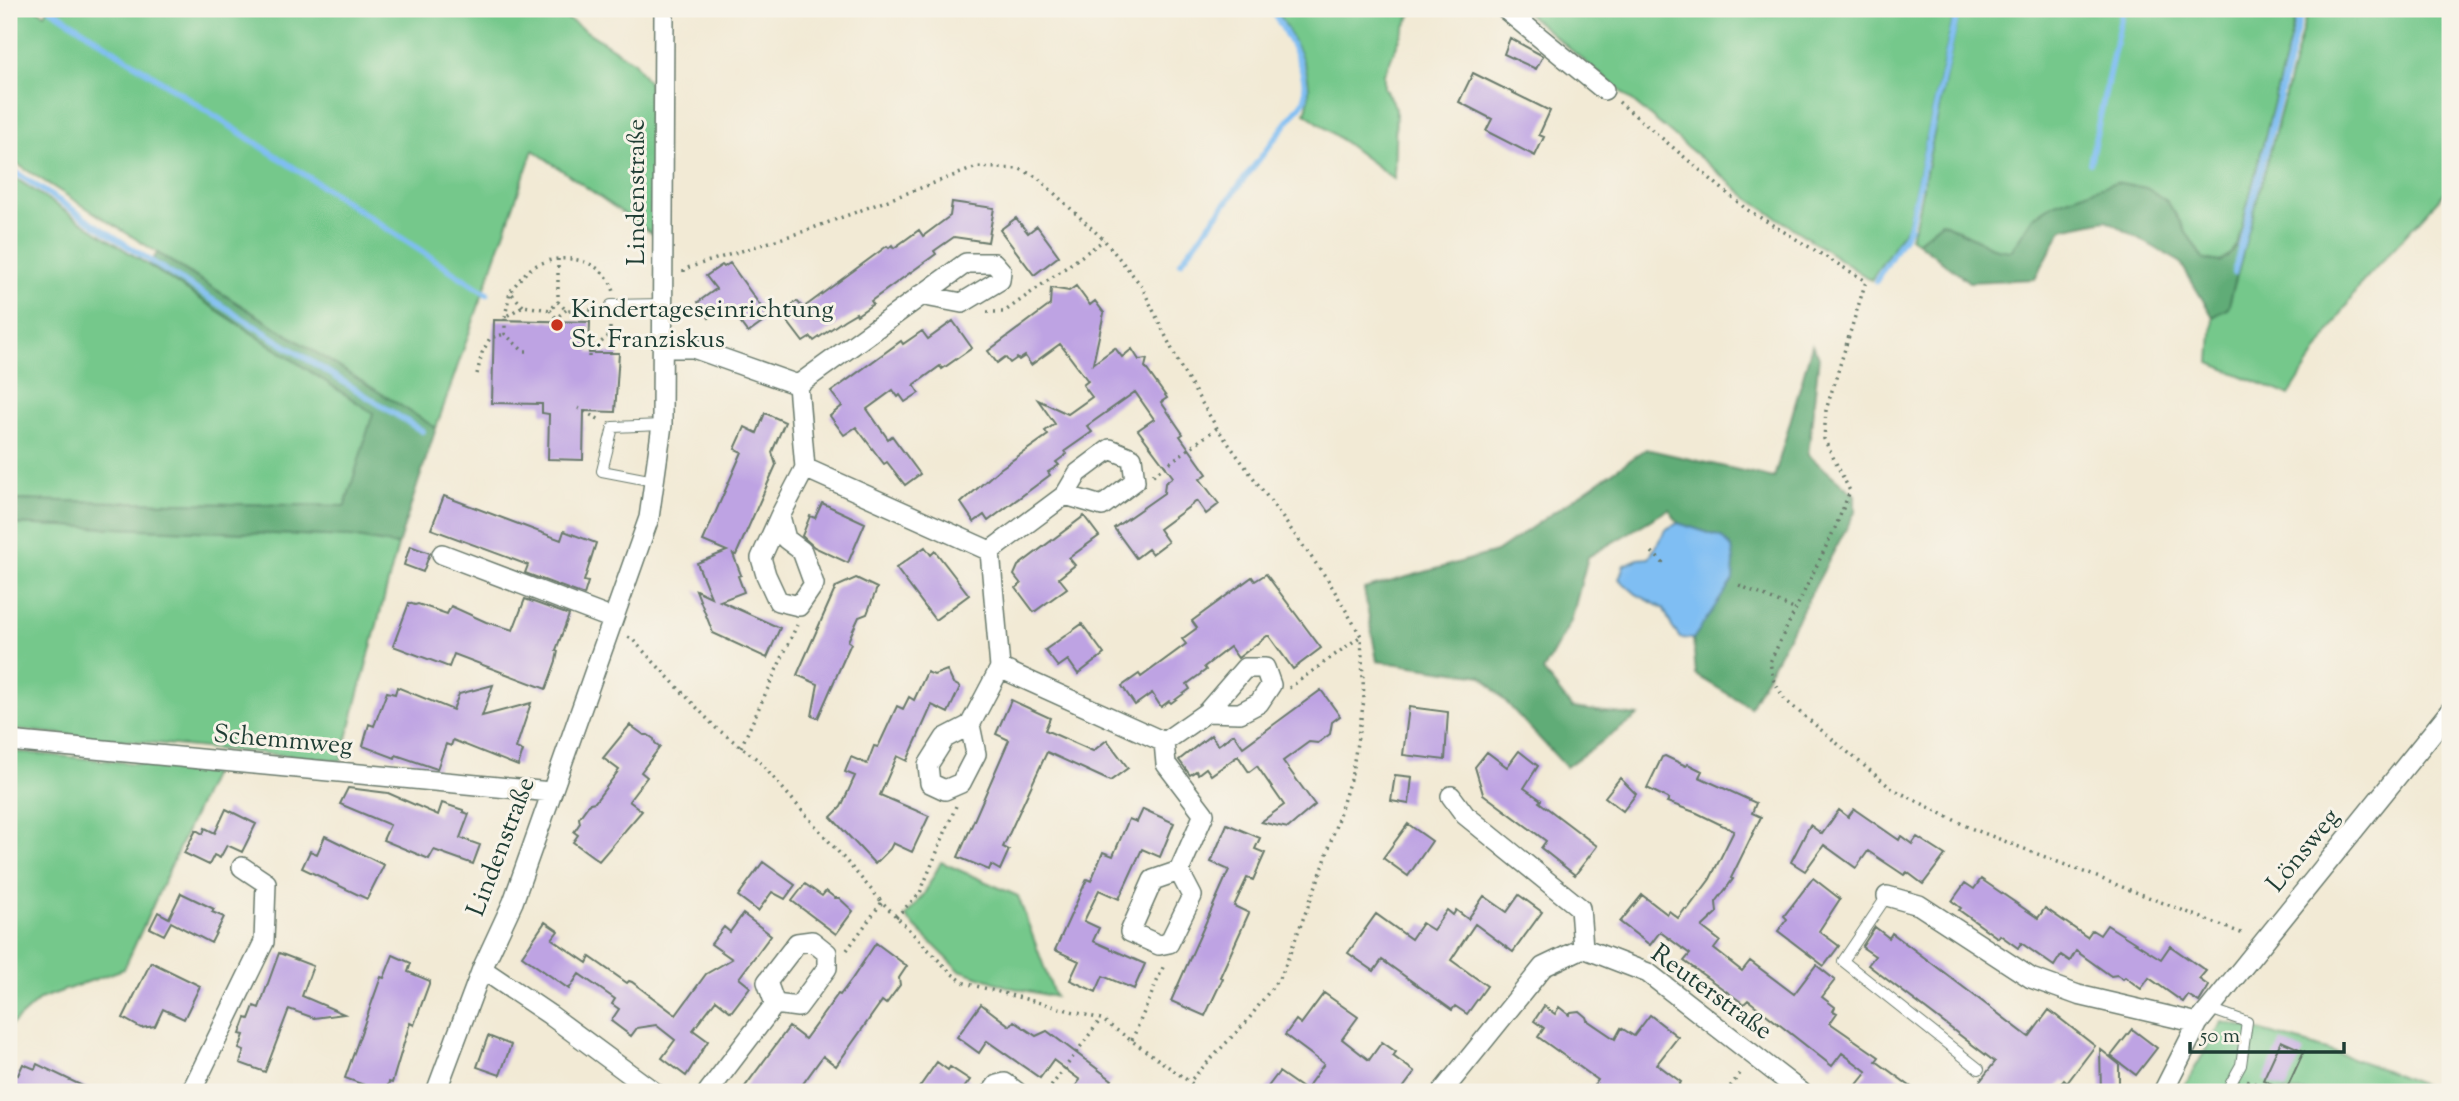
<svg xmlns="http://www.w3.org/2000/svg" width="2459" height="1101" viewBox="0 0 2459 1101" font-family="'Sorts Mill Goudy',serif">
  <rect width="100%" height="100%" fill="#f7f3e8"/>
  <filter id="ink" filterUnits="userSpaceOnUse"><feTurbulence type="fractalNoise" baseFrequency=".0143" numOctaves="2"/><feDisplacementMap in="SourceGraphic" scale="14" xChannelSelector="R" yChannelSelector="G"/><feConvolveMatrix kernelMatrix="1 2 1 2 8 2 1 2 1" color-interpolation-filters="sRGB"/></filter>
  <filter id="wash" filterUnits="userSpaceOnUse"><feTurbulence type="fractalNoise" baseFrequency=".00686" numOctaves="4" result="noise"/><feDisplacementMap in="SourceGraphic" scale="28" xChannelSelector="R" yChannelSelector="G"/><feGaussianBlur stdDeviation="1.57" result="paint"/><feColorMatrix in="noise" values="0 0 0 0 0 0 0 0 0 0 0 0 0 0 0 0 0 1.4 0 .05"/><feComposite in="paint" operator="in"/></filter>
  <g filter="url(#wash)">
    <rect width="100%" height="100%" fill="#f2ead5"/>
    <path fill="#75c88b" stroke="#4a8260" stroke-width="2" d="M9 9H36L45 14 48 9H552L634 62 649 83 653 234 533 150 436 428 9 159Z
      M1276 9H1413L1384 74V88L1396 108 1394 179 1305 113C1319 73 1294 44 1276 9Z
      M1522 9H1955L1907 226 1871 280 1752 201Z
      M1960 9H2298L2237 245 2230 254 2220 262 2203 259 2167 201 2055 203 2033 217 2011 252 1996 249 1942 222 1917 242 1910 237 1915 225Z
      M2308 9H2450V187L2359 286 2289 395 2210 363 2213 317 2228 308Z
      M9 174 374 413 345 506 9 500Z
      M9 524 351 537 398 545 341 761 9 729Z
      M9 751 214 771 124 969 40 999 9 1027Z
      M941 862 1018 896 1055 997 1009 987 959 970 905 917 924 894Z
      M2222 1022C2297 1038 2369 1062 2439 1092H2181Z"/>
    <path fill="#60ac77" stroke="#407456" stroke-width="2" d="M2116 182 2146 188 2167 201 2203 259 2220 262 2230 254 2237 245 2243 252 2228 308 2213 317 2180 262 2106 220 2062 229 2035 279 1969 282 1917 242 1942 222 1996 249 2011 251 2033 217 2055 203Z
      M157 253 436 428 398 545 351 537 9 524V500L345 506 373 413 149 265Z
      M1812 345 1819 356 1808 455 1855 495V512L1750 707 1696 675 1693 639 1715 604 1725 592 1721 537 1678 523 1669 509 1588 557 1571 621 1543 671 1572 708 1638 716 1566 767 1482 676 1377 661 1364 589 1496 552 1646 449 1774 478Z"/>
    <path fill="#7fbef3" stroke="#4f7e94" stroke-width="2" d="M1678 523 1721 537 1732 548 1734 561 1733 580 1693 639 1680 638 1672 627 1664 609 1636 594 1619 579 1624 565 1638 559 1649 558 1666 529Z"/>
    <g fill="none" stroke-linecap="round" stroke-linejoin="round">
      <path stroke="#7fbef3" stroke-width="6" d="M51 9 487 294
        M2090 163 2123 9
        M9 168 160 267 422 431
        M1181 262 1305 99C1308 65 1287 37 1272 9
        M2234 273 2302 9
        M1876 281 1909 228 1958 9"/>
    </g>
    <g id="blocks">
      <path fill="#bea3e3" d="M1510 38 1543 56 1536 69 1504 54Z
        M1473 73 1550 111 1539 135 1544 137 1535 156 1486 131 1492 119 1459 102Z
        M952 202 994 208 988 242 954 237 934 251 936 254 871 301 873 304 857 315 856 313 844 320 814 341 811 337 803 342 781 313 797 301 803 308 887 246 889 248 892 245 894 248 919 230 923 236 950 216Z
        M1016 218 1028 233 1037 226 1059 256 1034 275 1000 230Z
        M730 263 769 318 748 333 727 305 709 318 698 302 716 289 706 276 722 265 724 267Z
        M1076 286 1090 305 1095 301 1104 313 1093 364 1115 348 1122 357 1132 349 1139 360 1147 359 1145 367 1167 398 1161 402 1183 434 1180 436 1207 474 1200 479 1219 504 1206 514 1197 501 1159 529 1168 542 1152 554 1148 549 1136 558 1114 528 1164 493 1165 483 1173 477 1138 430 1154 419 1135 392 1087 426 1092 432 1065 451 1067 454 1056 462 1059 465 1048 472 1050 475 988 521 984 515 974 522 961 503 997 471 1048 435 1045 431 1055 424 1038 400 1068 414 1092 397 1083 385 1088 381 1060 344 1031 365 1025 356 1019 360 1017 358 1010 363 1005 357 997 363 988 351 1050 305 1051 288 1069 291Z
        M494 320 590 322 589 353H619L615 412 584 411 583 460 548 459 549 414 542 413V404L492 403Z
        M953 321 972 348 942 369 940 366 914 385 919 393 905 402 900 395 898 397 893 390 867 409 888 439 892 436 920 474 905 485 887 462 884 464 856 427 844 435 830 416 842 406 831 392 901 341 903 344 922 331 928 339Z
        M765 413 785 422 772 452 776 465 736 555 733 554 741 575 738 576 744 592 720 601 780 628 767 658 713 633 696 590 711 597 697 563 727 551 703 541 742 452 735 449 745 427 757 433Z
        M444 496 561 540 564 531 596 543 584 581 588 582 584 595 525 573 528 565 431 529Z
        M822 503 865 523 848 563 814 547 802 536 810 516 815 518Z
        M1084 516 1099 536 1069 558 1075 565 1059 578 1067 588 1034 612 1016 588 1021 584 1014 575 1018 566Z
        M410 546 430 553 423 572 404 565Z
        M925 547 931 555 935 551 969 595 935 620 896 568Z
        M1266 574 1321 648 1293 669 1269 636H1267L1238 658 1230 647 1204 667 1206 670 1187 684 1190 689 1171 703 1169 701 1161 707 1152 693 1135 705 1122 686 1139 674 1141 677 1186 644 1182 639 1197 628 1192 621 1252 577 1255 581Z
        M856 578 877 588 867 614 859 617 848 641 851 643 818 718 812 716 818 684 797 675 836 587Z
        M525 599 569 615 556 650 558 651 556 661 546 689 454 654 449 667 393 646 409 603 415 605 418 604 447 614 451 606 486 622 513 630Z
        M1082 624 1104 654 1078 674 1068 660 1058 667 1045 650Z
        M947 670 953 683 960 687 948 713 932 705 907 761 897 756 880 795 929 816 912 852 893 843 890 849 875 864 831 817 841 807 855 776 845 772 851 757 867 764 874 746 878 747 897 706 903 709 909 697 914 700 927 672 934 675Z
        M493 685 482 716 531 703 516 748 523 751 518 766 453 740 451 746 446 744 437 769 396 755 395 758 363 746 369 724 374 726 387 692 395 694 397 687 453 710 459 694Z
        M1321 690 1340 716 1332 722 1330 734 1318 743 1309 742 1283 761 1315 805 1288 828 1261 822 1284 805 1257 766 1249 772 1238 756 1211 775 1206 768 1198 774 1196 771 1190 775 1179 760 1211 735 1218 745 1234 734 1243 747Z
        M1011 700 1050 718 1045 730 1093 751 1107 740 1128 768 1110 781 1047 752 1003 847 1009 850 1000 870 991 865 989 870 958 857 1009 740 996 734Z
        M1409 707 1448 712 1445 760 1403 755Z
        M630 725 644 735H648L654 739 655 743 660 747 641 772 647 777 629 801 642 811 599 861 573 842 578 835 574 832 580 823 579 818 590 803 595 802 619 770 603 758Z
        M1519 751 1538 766 1524 788 1541 800 1539 802 1597 846 1575 875 1541 848 1546 841 1483 794 1475 767 1487 752 1507 767Z
        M1665 756 1686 766 1688 764 1702 771 1699 777 1756 803 1752 813 1761 817 1731 878 1733 879 1716 902 1717 913 1702 927 1720 941 1714 949 1742 971 1750 961 1794 994 1816 965 1835 980 1822 997 1835 1007 1833 1011 1837 1013 1830 1023 1879 1057 1876 1061 1918 1092H1851L1867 1072 1842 1053 1832 1066 1748 1000 1744 1004 1684 961 1690 954 1660 932 1650 945 1620 922 1642 895 1667 914 1669 911 1678 918 1685 909 1687 910 1710 879 1734 831 1697 813 1667 802 1669 799 1647 788 1662 757Z
        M1395 775 1412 777 1409 804 1391 801Z
        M1620 778 1636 794 1623 811 1605 797Z
        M348 788 388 793 438 815 442 803 463 810V812L469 814 460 838 480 845 473 864 434 850 429 859 383 840 390 825 340 804Z
        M226 809 256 824 242 852 227 845 220 858 214 855 209 865 184 853 196 830 203 834 205 828 215 833Z
        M1143 809 1174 823 1160 857 1142 849 1119 899 1099 890 1084 921 1099 928 1093 941 1145 964 1134 989 1103 976 1096 992 1070 980 1079 961 1055 950 1087 879 1091 881 1103 852 1113 856 1129 819 1137 822Z
        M1854 809 1899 840 1901 836 1912 844 1917 837 1945 855 1923 884 1907 872 1904 875 1868 851 1856 868 1824 845 1805 871 1791 862 1810 825 1822 834 1839 810 1848 817Z
        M1227 824 1260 838 1255 849 1265 853 1253 880 1247 878 1234 906 1249 913 1220 977 1223 978 1205 1016 1171 1001 1229 870 1211 862Z
        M1408 824 1432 841 1408 876 1383 858Z
        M325 836 384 865 367 899 302 868 310 851 317 854Z
        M763 862 795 885 785 899 772 892 758 911 738 896Z
        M1813 878 1840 899 1819 931 1839 946 1824 966 1778 931 1787 919 1784 916Z
        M1981 879 2038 918 2045 908 2087 937 2092 930 2100 935 2107 925 2161 959 2170 946 2206 971 2199 979 2209 986 2199 1002 2188 995 2183 1002 2149 978 2141 989 2125 977 2123 979 2117 975 2111 976 2076 951 2070 961 2061 955 2054 966 2021 943 2018 948 2000 935 1998 938 1959 910 1961 908 1952 901 1965 883 1974 889Z
        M805 884 822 896 826 891 835 898H839L853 911 836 934 792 901Z
        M181 893 214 909 212 912 224 917 211 943 171 922 164 935 150 928 158 912 169 918Z
        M1519 895 1542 912 1513 952 1475 924 1451 960 1487 986 1467 1014 1455 1006 1452 1010 1382 960 1374 971 1348 953 1376 914 1411 939 1422 923 1433 930 1447 910 1453 915 1456 910 1468 919 1484 896 1507 912Z
        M743 914 771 935 739 978 750 987 731 1012 716 1000 693 1030 708 1041 686 1076 662 1058 675 1040 656 1025 637 1028 631 1036 611 1021 619 1009 612 1004 615 999 579 974 569 989 522 956 545 922 558 931 552 939 587 963 590 957 627 983 629 981 632 982 676 1015 706 974 732 959 711 944 724 927 730 932Z
        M1875 927 1889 938 1892 933 2029 1037 2049 1010 2095 1046 2067 1083 2064 1080 2054 1092H1975L1980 1085 1978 1084 1995 1062 1868 965 1875 956 1862 947Z
        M876 943 907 966 899 978 900 985 886 1004 882 1001 836 1066 823 1056 797 1092H741L789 1027 805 1039 838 994 840 995 852 979Z
        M279 953 313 966 302 996 344 1014 314 1018 289 1009 265 1072 240 1063 244 1051 239 1049 244 1035 240 1034 246 1018 249 1019 254 1006 259 1008Z
        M393 955 411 963 408 972 430 981 414 1025 410 1023 392 1083 389 1082 385 1092H383L345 1078 381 977 384 978Z
        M151 962 200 986 184 1019 163 1009 155 1026 141 1028 123 1018Z
        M1324 993 1358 1017 1342 1039 1369 1060 1382 1042 1396 1052 1393 1056 1415 1072 1400 1092H1264L1279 1072 1305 1090 1324 1064 1285 1035 1296 1020 1301 1024Z
        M981 1004 1010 1026 1014 1021 1036 1036 1047 1031 1112 1080 1103 1092H1071L1080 1080 1053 1060 1040 1078 987 1041 979 1053 957 1037Z
        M1544 1006 1555 1014 1559 1007 1569 1015 1571 1012 1579 1011 1586 1017 1587 1020 1615 1039 1621 1028 1634 1036 1650 1015 1678 1037 1657 1064 1681 1082 1674 1092H1590L1598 1080 1538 1037 1544 1028 1534 1021Z
        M2132 1029 2157 1048 2136 1075 2111 1056Z
        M488 1036 511 1045 500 1075 477 1067Z
        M2281 1041 2304 1051 2286 1090 2263 1080Z
        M2100 1049 2119 1064V1092H2101Z
        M937 1062 948 1070 950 1067 970 1080 961 1092H916Z
        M23 1064 35 1069 37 1064 95 1092H9V1070L18 1075Z"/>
    </g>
  </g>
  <g filter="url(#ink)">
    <use href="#blocks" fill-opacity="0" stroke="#697a6c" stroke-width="2"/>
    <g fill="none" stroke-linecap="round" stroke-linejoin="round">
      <defs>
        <path id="lane" d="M611 305 663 304
          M654 481 602 471 613 427 662 425
          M1887 896 1843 961 1979 1069
          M2210 1009 2247 1022 2241 1065 2226 1092"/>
        <path id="street" d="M1505 9 1604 90
          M664 348H693L798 385 805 468 990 551 1000 668 1164 742 1166 764 1204 814 1179 871 1192 896 1169 943 1159 945 1130 932 1153 880 1179 871
          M798 385 966 263H994L1001 271 1000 280 962 303 920 295
          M780 516 761 558 766 575 778 601 799 606 814 584 802 551 786 539 780 516 805 468
          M990 551 1065 495 1078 473 1110 449 1132 458 1135 481 1102 506 1065 495
          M442 554 613 619
          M970 725 976 754 961 783 945 790 930 783 928 765 945 738 970 725 1000 668
          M9 741 551 792
          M1164 742 1207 712 1240 713 1259 703 1271 685 1265 668H1245L1207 712
          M1451 796 1465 815 1580 908 1583 948 1648 973 1801 1092
          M1887 896 1919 905 2031 978 2078 995 2198 1023
          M812 941 827 953V968L798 1007 775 1004 767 982 797 943Z
          M482 969 550 1015 654 1092
          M191 1092 264 942 266 883 242 867
          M436 1092 482 969 513 902 649 518 662 425 664 9
          M708 1092 775 1004
          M992 1092 997 1085 1005 1083 1017 1092
          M1442 1092 1543 967 1583 948
          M2163 1092 2198 1023 2450 711"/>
      </defs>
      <use href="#lane" stroke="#697a6c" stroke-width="12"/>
      <use href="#street" stroke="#697a6c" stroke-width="22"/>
      <path stroke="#697a6c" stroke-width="3.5" stroke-dasharray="2 5" stroke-linecap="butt" d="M1619 102 1746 209 1866 281 1826 410 1824 439 1850 491 1836 526 1770 662 1773 679 1785 700 1891 788 1968 827 2246 935
        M558 259V302
        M684 272V269L805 231 977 167 1020 169 1037 177 1104 240 1141 285 1182 370 1217 428 1328 580 1361 636 1364 700 1352 773 1323 867 1282 974 1248 1020 1189 1082
        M523 306 510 292C519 280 527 268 542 263 569 252 606 262 614 292
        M550 310 556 318 566 310
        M987 312H1004L1104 240
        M505 317 510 292
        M610 320V335
        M527 351H523L505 334V317L523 306 550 310 558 302 566 310H597
        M589 357V352L610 335 623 343
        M477 374 482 353 490 338 505 334
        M578 408 602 421
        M1153 475 1217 428
        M1652 552 1665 565
        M1739 585 1796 610
        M628 637 633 640 716 728 757 759 882 902 952 974 965 983 1101 1019 1204 1092
        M1289 688 1361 636
        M741 747 797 625
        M896 917 920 893 956 806
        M847 950 882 902
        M1132 1040 1164 965
        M2247 1080 2275 1092
        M1047 1092 1101 1019
        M1726 1092 1742 1071"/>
      <use href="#lane" stroke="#fff" stroke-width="10"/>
      <use href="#street" stroke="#fff" stroke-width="19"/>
    </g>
  </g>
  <circle fill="#c8321e" stroke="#f7f3e8" stroke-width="2.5" cx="557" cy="325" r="7"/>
  <g text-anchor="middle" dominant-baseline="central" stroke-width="6" stroke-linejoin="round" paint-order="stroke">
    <g font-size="26" fill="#1f3d34" stroke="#f7f3e8">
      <text transform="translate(637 192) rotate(-90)">Lindenstraße</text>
      <text transform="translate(283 741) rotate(5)">Schemmweg</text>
      <text transform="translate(502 847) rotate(-69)">Lindenstraße</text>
      <text transform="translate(2304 851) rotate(-51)">Lönsweg</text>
      <text transform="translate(1711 993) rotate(36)">Reuterstraße</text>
    </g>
    <g font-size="26" fill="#1f3d34" stroke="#f7f3e8" text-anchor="start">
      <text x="571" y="310">Kindertageseinrichtung<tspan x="571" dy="30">St. Franziskus</tspan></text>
    </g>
  </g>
  <rect width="2459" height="1101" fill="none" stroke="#f7f3e8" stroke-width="35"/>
  <path d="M2190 1042v10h154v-10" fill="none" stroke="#1f3d34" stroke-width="3.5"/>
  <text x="2200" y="1042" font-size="21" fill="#1f3d34" stroke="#f7f3e8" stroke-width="5" paint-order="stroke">50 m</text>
</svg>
